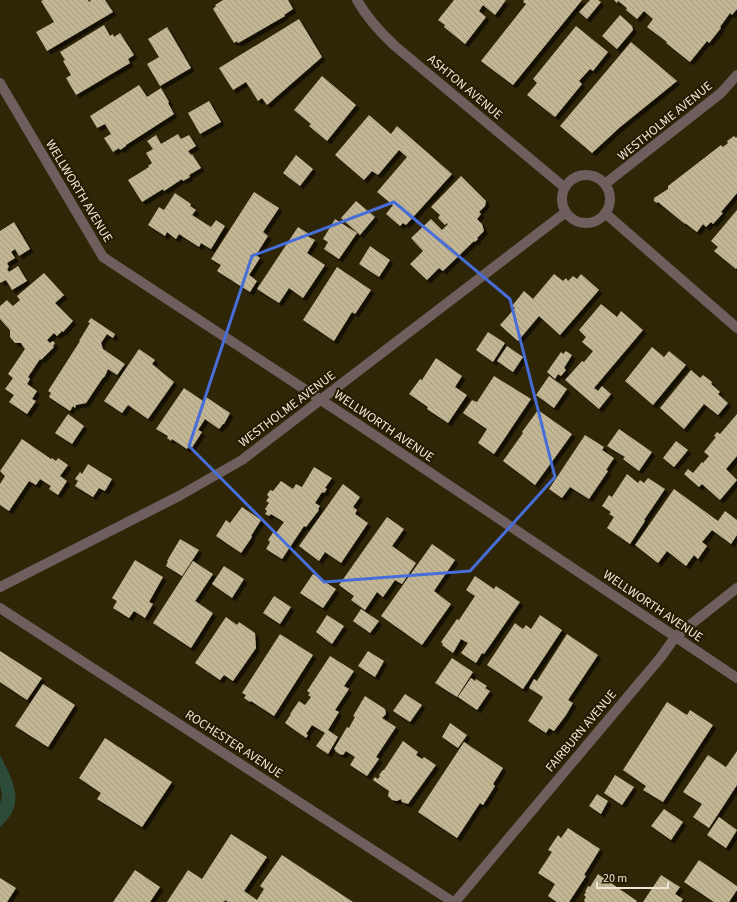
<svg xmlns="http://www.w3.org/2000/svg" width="737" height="902" viewBox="0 0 737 902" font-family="'Source Sans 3',sans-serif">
  <defs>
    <pattern id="building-back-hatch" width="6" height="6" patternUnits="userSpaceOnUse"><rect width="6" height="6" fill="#c2b695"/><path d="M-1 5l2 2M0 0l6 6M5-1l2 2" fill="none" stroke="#a39a80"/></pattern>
    <filter id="shadow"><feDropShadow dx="3.5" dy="3.5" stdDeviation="0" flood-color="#0009"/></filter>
  </defs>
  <rect width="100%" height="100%" fill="#2f2507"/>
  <path fill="#2c4b38" d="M0 755C13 781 27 804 0 827V804L2 795 0 785Z"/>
  <path fill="url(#building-back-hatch)" filter="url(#shadow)" d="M43 0H88L89 2 91 0H105L113 12 47 51 36 32 54 22 41 1Z
    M223 0H288L293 9 284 15 285 16 238 43 237 41 234 43 213 9 216 6 215 5Z
    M454 0H506L495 15 483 5 479 11 486 17 465 44 444 27 445 25 438 20Z
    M524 0H582L513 85 481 61 526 4 523 2Z
    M590 0H598L601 2 587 19 579 12Z
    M614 0H737V9L732 15 730 13 720 27 721 28 709 43 707 41 690 62 666 43 667 42 647 27 653 19 644 11 637 19 626 10 627 8 618 1 617 3Z
    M620 15 632 26 633 30 617 49 602 36Z
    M299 19 322 57 267 105 262 98 258 101 246 82 233 90 219 68Z
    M104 25 110 36 113 34 114 37 120 33 134 55 128 59 130 63 76 95 66 78 71 75 63 61 65 60 60 52Z
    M576 26 608 52 593 71 590 69 579 81 582 84 555 117 527 95 537 83 533 79Z
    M167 27 191 68 160 86 147 64 159 57 148 39Z
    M631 42 677 81 619 128 592 153 560 126Z
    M322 76 356 105 327 141 309 126 311 124 294 110Z
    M139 85 147 97 161 88 169 102 168 103 174 114 126 145V146L120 150 119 148 113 152 104 138 111 134 105 124 97 128 90 116Z
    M209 101 221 122 200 134 188 113Z
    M369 115 391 134 397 126 452 174 406 225 403 223 400 226 386 214 393 205 377 192 407 157 399 150 378 175 372 171 364 180 335 155Z
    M178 134 181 139 189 135 196 146 188 151 191 155 192 154 201 168 189 175 190 177 183 181 182 179 164 191 163 189 142 202 128 180 149 167 148 166 152 163 146 153 153 149 147 141 156 135 161 144Z
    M734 136 736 138 737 137V193L721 212 723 213 713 224 711 222 706 227 703 224 697 232 685 223V224L658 202 657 203 654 201V198L668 189V186L721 145 723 147 728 143 727 141Z
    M296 155 313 169 300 186 283 173Z
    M461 176 486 201 485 206 479 212 481 214 477 219 482 224 484 231 477 238 478 239 475 242 474 241 443 271 439 268 427 280 410 264 423 251 411 238 431 219 442 230 448 224 447 223 445 225 438 218 440 215 431 207Z
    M254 192 279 208 263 232 268 236 256 255 260 258 249 275 257 281 250 292 217 271 221 265 211 259Z
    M175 193 191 204 190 206 196 210 192 215 211 227 216 220 225 226 211 249 201 243 199 247 179 234 176 239 167 232 165 236 148 225 159 207 164 210Z
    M356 201 375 217 360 235 341 218Z
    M737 210V268L736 269 714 251 718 247 711 241Z
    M335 219 357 233 339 259 324 249 328 242 323 239Z
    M14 222 30 249 19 256 15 249 11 252 15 258 7 263 9 267 7 269 9 272 18 266 27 281 12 290 6 280 0 283V231Z
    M298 227 309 234 307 236 315 240 307 253 325 265 303 298 289 288 279 303 257 289Z
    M370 246 390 260 379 277 359 264Z
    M337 267 371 290 355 314 352 312 334 341 303 320Z
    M44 273 64 295 55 303 73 321 63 332 62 331 57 336 54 333 47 340 50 343 53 341 55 343 53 346 54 347 41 360 40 359 28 377 30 379 27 384 37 391 32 399 36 401 27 414 9 402 14 395 5 389 13 378 8 374 25 349 21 343H15L10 337V330L0 319V306L7 300 13 306 20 300 17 296Z
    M554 274 563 281 566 278 568 281 573 276 577 279 581 274 599 290 560 335 539 316 518 341 500 325 515 308 512 306 524 291 533 299Z
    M601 304 617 317 621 311 643 330 594 388 598 391 602 386 611 394 599 409 565 380 582 361 584 362 593 351 582 342 586 337 579 330Z
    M91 318 115 334 113 338 107 334 101 343 103 349 125 364 117 375 108 369 105 376 102 379 86 403 76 405 75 408 73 406 70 411 49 397 51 393 48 391 80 341H79L90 323 88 322Z
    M488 332 505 343 493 362 476 350Z
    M507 346 523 357 513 372 497 361Z
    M652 347 664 357 669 351 686 365 653 405 625 381Z
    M139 349 155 360 152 364 174 382 148 419 128 405 122 413 104 401Z
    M566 351 572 355 564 368 566 370 561 376 558 374 555 379 547 372 561 352 563 354Z
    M436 358 462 376 455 387 467 395 448 423 427 409 428 407 409 394 420 379 422 380Z
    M691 370 700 378 703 375 712 382 711 384 720 392 718 394 728 403 718 415 704 404 684 429 660 408Z
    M494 376 531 399 494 454 478 443 487 429 463 413 472 400 477 402Z
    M549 376 567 389 554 408 536 395Z
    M184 388 203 401 206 397 230 413 224 424H223L219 429 205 419 198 430 202 432 191 449 188 447 187 449 172 439 171 441 167 438 168 436 156 429Z
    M538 410 572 434 535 485 503 461 523 433 522 432Z
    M68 414 84 426 72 444 55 433Z
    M737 414V456L726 469 737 480 720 500 702 484 699 487 684 474 688 469 693 473 702 462 703 463 709 456 704 452 716 437 714 436 717 432 720 434Z
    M619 429 652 452 639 471 623 459 625 457 607 446Z
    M585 435 604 447 602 450 614 458 606 470 608 471 589 499 570 487 562 498 549 489Z
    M22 439 51 459 52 458 56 461 58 458 68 465 60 476 67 481 58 495 49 489 51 486 40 479 36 485 29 481 9 511 0 505V484L5 476 0 471Z
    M676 441 688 450 674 467 663 458Z
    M88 464 112 479 105 491 99 488 93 497 75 486 78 481 75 479 80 472 82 474Z
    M314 467 332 478 325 488 327 489 324 493 322 492 315 503 320 506 318 509 319 510 306 527 304 526 282 559 266 549 270 542 268 540 274 531 276 533 284 522 271 514 269 516 265 514 267 511 265 509 269 503 266 501 269 497 267 495 270 490 273 491 281 481 293 489 296 484 302 487Z
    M627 474 638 483 640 480 644 483 648 478 665 489 644 520 645 521 630 544 607 528 614 517 609 514 611 512 602 506 609 495 612 497Z
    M343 484 360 497 353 507 357 510 355 514 368 523 341 563 325 552 319 561 299 546Z
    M674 489 718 521 725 511 737 520V535L731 544 712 530 702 542 707 546 698 559 694 555 686 566 667 551 658 563 635 545Z
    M242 507 261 520 251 536 252 537 241 553 216 536 226 520 230 523Z
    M387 517 404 529 392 546 416 563 402 584 395 580 383 597 377 592 365 610 351 600 354 596 339 585Z
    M180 539 199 550 182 576 166 566 168 561H167Z
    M432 544 455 560 434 591 451 604 422 645 381 616Z
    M135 560 163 577 149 602 153 604 145 618 134 611 129 618 113 608 117 601 112 598Z
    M193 561 213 574 195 601 213 613 191 648 153 623Z
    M224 566 244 579 232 598 212 584Z
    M313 574 336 589 323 608 300 593Z
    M475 576 494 589 496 586 520 602 484 654 482 653 476 663 461 653 468 643 461 639 453 653 442 645 443 644 441 642 457 619 459 620 475 596 466 590Z
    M274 596 291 607 280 624 263 613Z
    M361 609 379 621 370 633 353 621Z
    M327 615 344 626 332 644 316 632Z
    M540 615 562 630 523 689 487 665 515 623 523 629 526 625 531 629Z
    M226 617 237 625 239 622 255 633 256 648 233 681 224 675 220 680 195 663Z
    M280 634 313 655 274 716 251 701 250 702 244 698 246 695 242 693Z
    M567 634 598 655 568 700 573 703 566 715 554 731 549 728 546 733 528 721 543 697 529 688 534 679 537 681Z
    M0 651 42 678 27 700 0 682Z
    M368 651 384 661 375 677 358 666Z
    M330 656 354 671 344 686 349 689 335 710 339 712 328 730 338 737 328 754 316 746 325 733 312 725 306 734 308 735 306 738 285 723 291 714H290L299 701 305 705 311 697 308 695 310 693 307 691Z
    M452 658 473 672 457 697 435 683Z
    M471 678 475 681 476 679 487 686 485 688 490 691 477 710 458 697Z
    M43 684 75 705 48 747 15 726Z
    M405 694 422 705 410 722 393 711Z
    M365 696 385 709 386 714 382 718 396 727 376 757 379 759 367 776 350 765 355 757 346 751 343 755 342 754 341 755 335 751H336L334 749 347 727 349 728 355 717 353 716Z
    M667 702 687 715 690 710 713 725 663 802 643 790 646 786 623 770Z
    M450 723 467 735 458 748 442 737Z
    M105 738 172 782 142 827 97 799 101 793 79 778Z
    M403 741 418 752 416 755 422 759 424 757 436 765 408 804 402 802 401 799 397 801 392 800 388 796 389 791 373 780 375 777 378 779 380 776 379 775 383 770H384Z
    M464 742 503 768 493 784 495 786 483 805 480 803 457 838 418 812Z
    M737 751V785L709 828 693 817 702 804 683 792 708 755 726 767Z
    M615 775 634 787 622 805 604 793Z
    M597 794 608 801 601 814 589 806Z
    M664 809 683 822 671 840 651 826Z
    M719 817 737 830 726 848 707 835Z
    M568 828 600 849 584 875 586 876 569 902H557L548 896 555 884 538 873 552 852 548 850 558 835 561 838Z
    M231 834 267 857 244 891 257 900 264 889 260 886 282 855 353 902H228L225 900 224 902H167L188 870 202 879Z
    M699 860 737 886V890L729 902H714L684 882Z
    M135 870 160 887 150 902H113Z
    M598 874 637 901 636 902H585L584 900 586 897 584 895 586 892H585L588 886 590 887Z
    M661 875 680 887 675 894 683 899 681 902H643Z
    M0 878 16 888 7 902H0Z"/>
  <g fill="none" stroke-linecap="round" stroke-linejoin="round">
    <path stroke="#6e5e5d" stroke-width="10" d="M357 0C367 18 380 32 395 46L564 187
      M0 83 103 257 356 423 737 678
      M605 213 737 328
      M0 608 453 902
      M455 902 661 657 676 636 737 588"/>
    <path stroke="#6e5e5d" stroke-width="10" d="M562 199a24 24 0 1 1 48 0a24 24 0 1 1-48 0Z
      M605 184 721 93 737 75
      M0 587 179 496 242 460 566 212"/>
  </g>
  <path fill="none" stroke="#476dd8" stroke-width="3" stroke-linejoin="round" d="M394 202 510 299 555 477 470 571 324 582 189 446 252 256Z"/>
  <g text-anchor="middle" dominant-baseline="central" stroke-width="4" stroke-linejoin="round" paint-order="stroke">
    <g font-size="13" fill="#ede7d6" stroke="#251b00">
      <text transform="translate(465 87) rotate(40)">ASHTON AVENUE</text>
      <text transform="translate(665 121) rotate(-39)">WESTHOLME AVENUE</text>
      <text transform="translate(79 191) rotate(59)">WELLWORTH AVENUE</text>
      <text transform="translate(287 409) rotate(-37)">WESTHOLME AVENUE</text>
      <text transform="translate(384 426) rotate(34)">WELLWORTH AVENUE</text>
      <text transform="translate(653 606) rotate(34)">WELLWORTH AVENUE</text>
      <text transform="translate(581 731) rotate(-50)">FAIRBURN AVENUE</text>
      <text transform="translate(234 744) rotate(33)">ROCHESTER AVENUE</text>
    </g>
  </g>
  <path d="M597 882v6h71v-6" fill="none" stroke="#ede7d6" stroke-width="2"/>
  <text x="603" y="882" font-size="12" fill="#ede7d6" stroke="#251b00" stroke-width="3" paint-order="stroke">20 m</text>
</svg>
